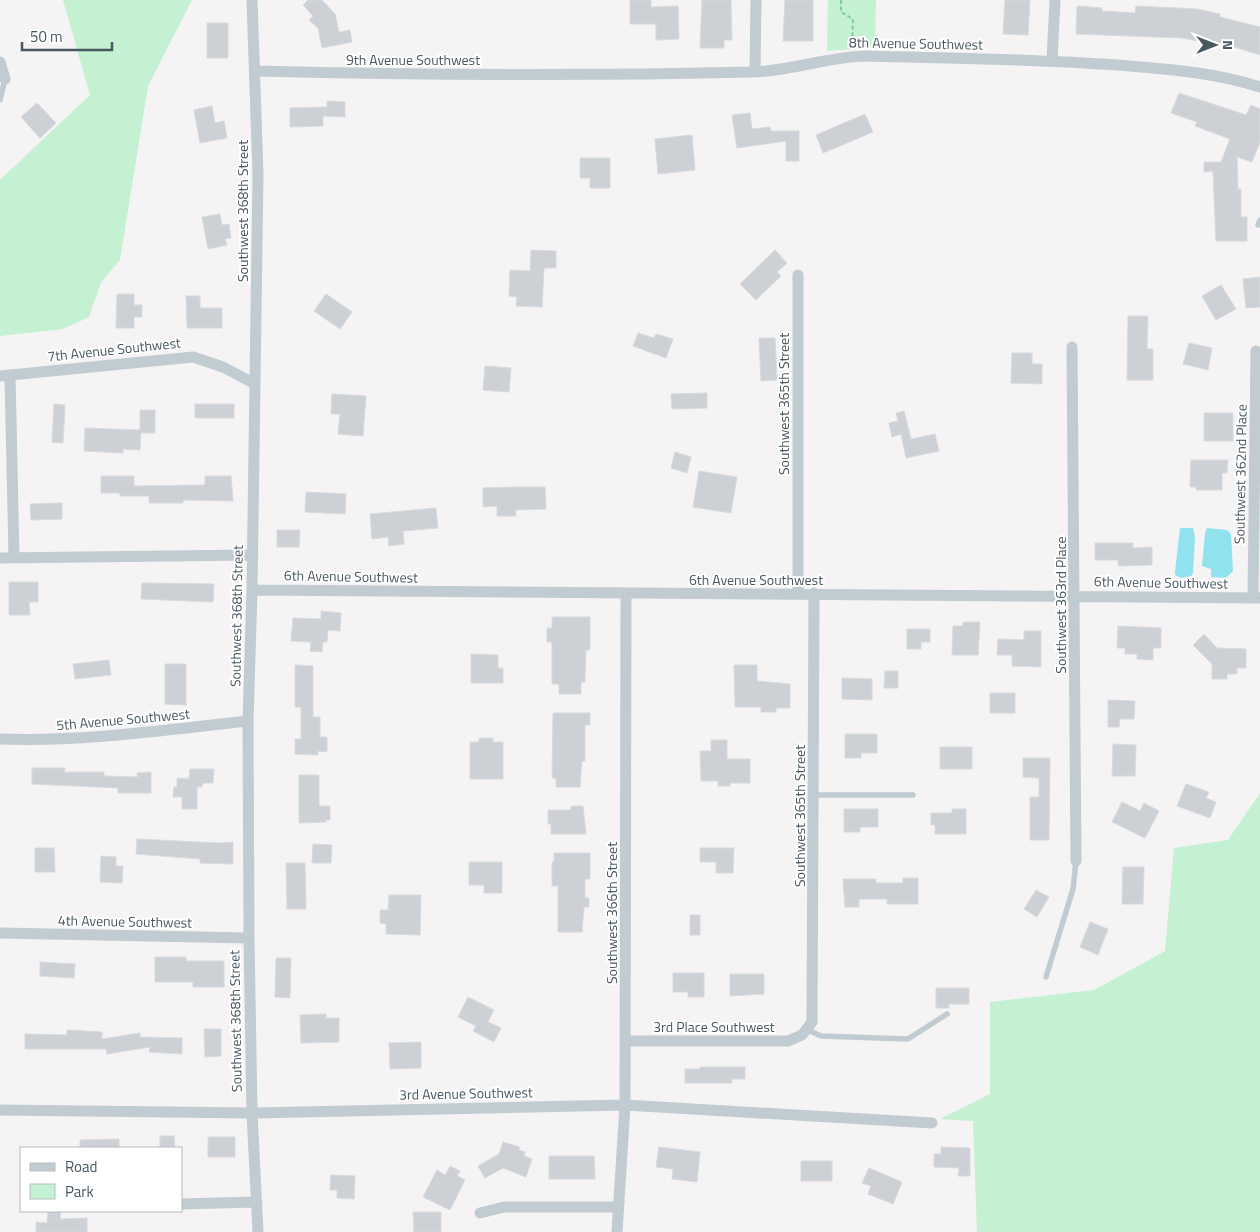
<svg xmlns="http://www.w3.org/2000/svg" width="1260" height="1232" viewBox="0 0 1260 1232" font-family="'Titillium Web',sans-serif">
  <rect width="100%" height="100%" fill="#f5f3f3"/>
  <path fill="#c3f1d1" d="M63 0H192L148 86 120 260 101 282 89 317 63 329 0 336V180L90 95Z
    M828 0H876L875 47 827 51Z
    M1260 793V1232H977L973 1121 940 1119 990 1094V1002L1094 990 1165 951 1174 848 1228 840Z"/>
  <path fill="#90e3ee" d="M1180 528H1193L1195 538 1193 573 1191 576 1181 578 1175 575V572Z
    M1207 528 1227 530 1231 534 1233 571 1226 578 1211 577V569L1202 566 1205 533Z"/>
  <path fill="#cdd0d5" stroke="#d7dade" d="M308 0H322L335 14 339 32 350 30 352 42 322 48 318 28 309 20 313 16 303 5Z
    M630 0H651V7L678 6 679 39 656 40V24H630Z
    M702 0H731L732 40H724V48H700Z
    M785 0H813V41H783Z
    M1005 0H1030L1028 35 1003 34Z
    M1077 6 1102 8V11L1135 13 1136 6 1197 9 1220 14V17L1260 27V55L1215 41V44L1182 38 1076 34Z
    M207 23H228V58H207Z
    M1179 93 1246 115 1251 105 1260 109V142L1252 162 1237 157 1238 189H1241V217H1247V241H1216L1213 171 1204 172V162H1221L1230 139 1195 126 1197 122 1171 113Z
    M327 101 345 102V117L323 116V126L290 127V108L327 107Z
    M37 103 56 123 40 138 21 117Z
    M212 106 215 123 224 121 227 138 200 143 194 110Z
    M750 113 752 129 770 127 771 131H799V161H786V141L737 148 732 115Z
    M865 114 873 132 823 153 816 135Z
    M692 135 695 170 658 174 655 139Z
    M580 158H610V188H590V178H580Z
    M220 214 222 225 229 224 231 238 225 239 227 245 208 249 202 217Z
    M531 250 556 251V268H544L542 307 516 306 517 297 509 296 510 270 530 271Z
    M775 250 787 263 777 272 781 276 756 300 740 284Z
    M1260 277V307L1246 308 1243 279Z
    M1221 285 1236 309 1216 320 1202 296Z
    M117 294H134V305H142V317H134V328H116Z
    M326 294 352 312 340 329 314 311Z
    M186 296H200V308H222V328H187Z
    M1128 316H1148L1147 349H1153V380H1127Z
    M638 333 654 338 656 334 673 339 666 358 633 346Z
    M759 338H775L777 380 761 381Z
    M1189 343 1212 348 1208 370 1183 364Z
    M1012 353H1032V364H1042V384L1011 383Z
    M485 366 511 368 509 392 483 390Z
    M707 393V408L672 409 671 394Z
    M332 394 366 396 363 436 338 434 340 414H331Z
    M54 404 65 405 63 443 52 442Z
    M195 404H234V418H195Z
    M140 410H155V433H141L140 450 123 449V453L84 451 85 428 140 430Z
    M904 411 911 439 935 434 939 451 906 458 901 434 892 437 889 423 898 421 896 413Z
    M1204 413H1233V441H1204Z
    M675 452 691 457 687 473 671 468Z
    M1191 460H1228L1227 473H1222V490H1196V487H1190Z
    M699 471 737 477 731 513 693 507Z
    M101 476H134V486L205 485V476H231L233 501 183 500V503H149V496H120V493H101Z
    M519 487H545L546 509 515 510 516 516H497V506L483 507V488Z
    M306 492 346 494 345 514 305 512Z
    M62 503V519L31 520 30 504Z
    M436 508 438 528 403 531 404 544 389 546 388 537 372 539 370 514Z
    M277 530H300L299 547H277Z
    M1095 543H1133V548L1152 547V565L1118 566V560H1095Z
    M9 582H38V602H29L30 615H9Z
    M142 583 214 584 213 602 141 599Z
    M321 611 341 613 340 631 328 630 327 642H323L322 652 310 651 311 642 291 641 293 618 321 619Z
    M552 617H590V650H586L585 682H581V694H559V684H552V642H547V628H552Z
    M963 622H980L978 655H952L953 626H963Z
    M1118 626 1161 628V648H1153V660L1137 659V654H1125V648H1117Z
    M907 629H930V642H921V649H907Z
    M1024 631H1041V667L1012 666V655H997L998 639 1024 640Z
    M1204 634 1217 648 1246 649V668H1237V674H1227V679H1212V664L1193 645Z
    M471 654 498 655V668H503V683H471Z
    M109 660 111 675 75 679 73 664Z
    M165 664H186V705L165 704Z
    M295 665 313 666V717H320V737H327V752L318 751V755L295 754V739H301V707H295Z
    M734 665H757V681L790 684V708H776V712H761V707H735Z
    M885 671H898V688H884Z
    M842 678 872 679V700L842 699Z
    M990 693H1015V713H990Z
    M1108 700 1135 701 1134 719H1120L1119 727H1108Z
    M553 713H590V725H585V761H582L580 787H556V778H552Z
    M845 734H877V753H861V758H845Z
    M479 738H493V742H503V779H470V742H479Z
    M711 740H727V759H750V783H730V786H718V781H701L700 751H711Z
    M1113 744 1136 745 1135 776H1112Z
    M940 747H972V769H940Z
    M1023 758H1050L1049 840H1030V797H1039V778L1023 777Z
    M32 768H65L64 772H104V776L138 777 137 773 151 772V793H118V788L32 784Z
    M190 769H214L213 783H203L202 787H197V809H182V797H173L174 787H177V778L189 779Z
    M299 775H319V806H330V820H326V822L299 823Z
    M1186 784 1209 792 1206 798 1216 802 1210 818 1177 806Z
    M1122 802 1140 811 1144 803 1159 811 1145 838 1112 822Z
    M571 806H583L586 834H551V824H548V810H571Z
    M844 809H878V827H860V832H844Z
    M952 809H966V834H935V825H931V813H952Z
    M137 839 219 843 233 842V864L200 863V859L136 854Z
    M313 844 332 845 331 863H312Z
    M35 848H54L55 872H35Z
    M700 848H734L733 873H716V862H700Z
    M554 853H590V879H585V898H589V907H584L582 932H558V886H552V862H554Z
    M101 856 116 857V866H123L122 883 100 882Z
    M469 862H502V893H484V885H469Z
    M286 863H305L306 909H287Z
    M1123 867H1144L1143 904H1122Z
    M903 878H918V904H887V899H859V907H845L843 879H876V883H903Z
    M1036 890 1049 897 1037 917 1024 909Z
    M389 895H421L420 935 386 934V924L380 923V910H388Z
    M690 915H700V935H690Z
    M1090 922 1108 929 1098 955 1080 947Z
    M155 957H186V961H224V987H193V982H155Z
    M276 958H291L290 998 275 997Z
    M40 962 75 964 74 978 40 976Z
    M673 973H704V997H688V992H673Z
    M730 974H764V994L730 996Z
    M936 988H969V1004H949V1008H936Z
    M468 997 494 1010 488 1022 501 1028 494 1042 473 1031 476 1026 458 1017Z
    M326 1014V1018H339V1042L301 1043 300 1015Z
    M204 1029H221V1056L205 1057Z
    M67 1030 102 1032V1039L140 1033V1037L182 1038V1054L149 1052 150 1047 107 1054 106 1049H25V1034L67 1035Z
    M421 1042V1068L390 1069 389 1043Z
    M700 1067H745V1079H732V1083H685V1069H700Z
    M160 1136H174L175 1148H160Z
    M208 1137H235V1157H208Z
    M119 1139V1148H80V1140Z
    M503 1142 520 1147 519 1150 525 1152 524 1156 532 1159 526 1177 503 1168 485 1178 478 1166 499 1154Z
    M659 1147 700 1152 697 1182 672 1179 673 1169 656 1167Z
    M941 1147 970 1148V1176H958L959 1168 934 1167V1154H941Z
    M549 1156H594L595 1179H549Z
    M801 1161H832V1181H801Z
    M450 1166 460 1171 457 1176 465 1180 450 1210 423 1197 437 1170 445 1175Z
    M869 1168 902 1182 893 1204 868 1194 871 1186 862 1183Z
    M331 1175 355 1176 354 1199 337 1198V1190H330Z
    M48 1211H61L60 1219 87 1218V1232H36V1222L47 1223Z
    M413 1212H441V1232H414Z"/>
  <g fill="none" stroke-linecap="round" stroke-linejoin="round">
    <path stroke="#7ad09e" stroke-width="2" stroke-dasharray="4 2.5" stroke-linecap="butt" d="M841 0V12L853 19 852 46"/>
    <path stroke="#c1cbd2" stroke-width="5.5" d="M0 100 5 79
      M1258 225 1260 220
      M814 795H913
      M1046 977 1073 889 1076 861
      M808 1030 821 1036 908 1039 947 1014"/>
    <path stroke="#c1cbd2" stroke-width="11" d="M252 0 258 174 252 590 248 721 249 938 252 1113 258 1232
      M1052 60 1055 0
      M0 62 5 79
      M256 71C421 75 587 76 753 72 791 71 827 57 865 56 949 58 1033 59 1117 65 1166 69 1213 72 1260 87
      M755 72 756 0
      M798 275V593
      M1072 347 1076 861
      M10 375 14 558
      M0 376 193 357 223 367 255 384
      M0 558 253 555
      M252 590 1260 598
      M1253 598 1256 351
      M0 739C83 742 165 730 248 721
      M0 933 249 938
      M625 1041H788L802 1035 812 1022 814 593
      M0 1110 252 1113 625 1105 932 1123
      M181 1204 257 1202
      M480 1213 504 1207H618
      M617 1232 625 1105 626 594"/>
  </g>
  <g text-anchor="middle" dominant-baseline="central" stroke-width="4" stroke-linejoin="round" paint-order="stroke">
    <g font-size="14" fill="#4a5861" stroke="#fff">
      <text transform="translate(916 43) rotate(1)">8th Avenue Southwest</text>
      <text x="413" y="59">9th Avenue Southwest</text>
      <text transform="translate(242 211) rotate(-90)">Southwest 368th Street</text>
      <text transform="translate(114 349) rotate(-6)">7th Avenue Southwest</text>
      <text transform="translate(783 404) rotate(-90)">Southwest 365th Street</text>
      <text transform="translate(1240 474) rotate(-89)">Southwest 362nd Place</text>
      <text transform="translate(351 576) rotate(1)">6th Avenue Southwest</text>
      <text x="756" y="579">6th Avenue Southwest</text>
      <text transform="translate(1161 582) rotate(1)">6th Avenue Southwest</text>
      <text transform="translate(1060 605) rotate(-90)">Southwest 363rd Place</text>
      <text transform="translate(236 616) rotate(-89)">Southwest 368th Street</text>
      <text transform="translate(123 719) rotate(-5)">5th Avenue Southwest</text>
      <text transform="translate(799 816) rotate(-90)">Southwest 365th Street</text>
      <text transform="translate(611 913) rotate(-90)">Southwest 366th Street</text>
      <text transform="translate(125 921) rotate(1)">4th Avenue Southwest</text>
      <text transform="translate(235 1021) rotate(-91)">Southwest 368th Street</text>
      <text x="714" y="1026">3rd Place Southwest</text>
      <text transform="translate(466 1093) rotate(-1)">3rd Avenue Southwest</text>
    </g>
  </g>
  <rect x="20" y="1147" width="162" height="65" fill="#ffffff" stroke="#b7bcc0"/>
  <rect x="30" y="1163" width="25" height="8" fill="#c1cbd2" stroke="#b7bcc0"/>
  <text x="65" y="1172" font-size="15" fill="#4a5861">Road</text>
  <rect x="30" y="1184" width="25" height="15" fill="#c3f1d1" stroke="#b7bcc0"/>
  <text x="65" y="1197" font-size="15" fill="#4a5861">Park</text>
  <g transform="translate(1215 45) rotate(90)" stroke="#ffffff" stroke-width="4" paint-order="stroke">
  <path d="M0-4L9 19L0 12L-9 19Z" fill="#4a5861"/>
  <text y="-8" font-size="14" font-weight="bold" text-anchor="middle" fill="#4a5861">N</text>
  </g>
  <path d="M22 42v8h90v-8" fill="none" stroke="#4a5861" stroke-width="2.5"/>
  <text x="30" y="42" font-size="15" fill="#4a5861" stroke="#ffffff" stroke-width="4" paint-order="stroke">50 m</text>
</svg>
